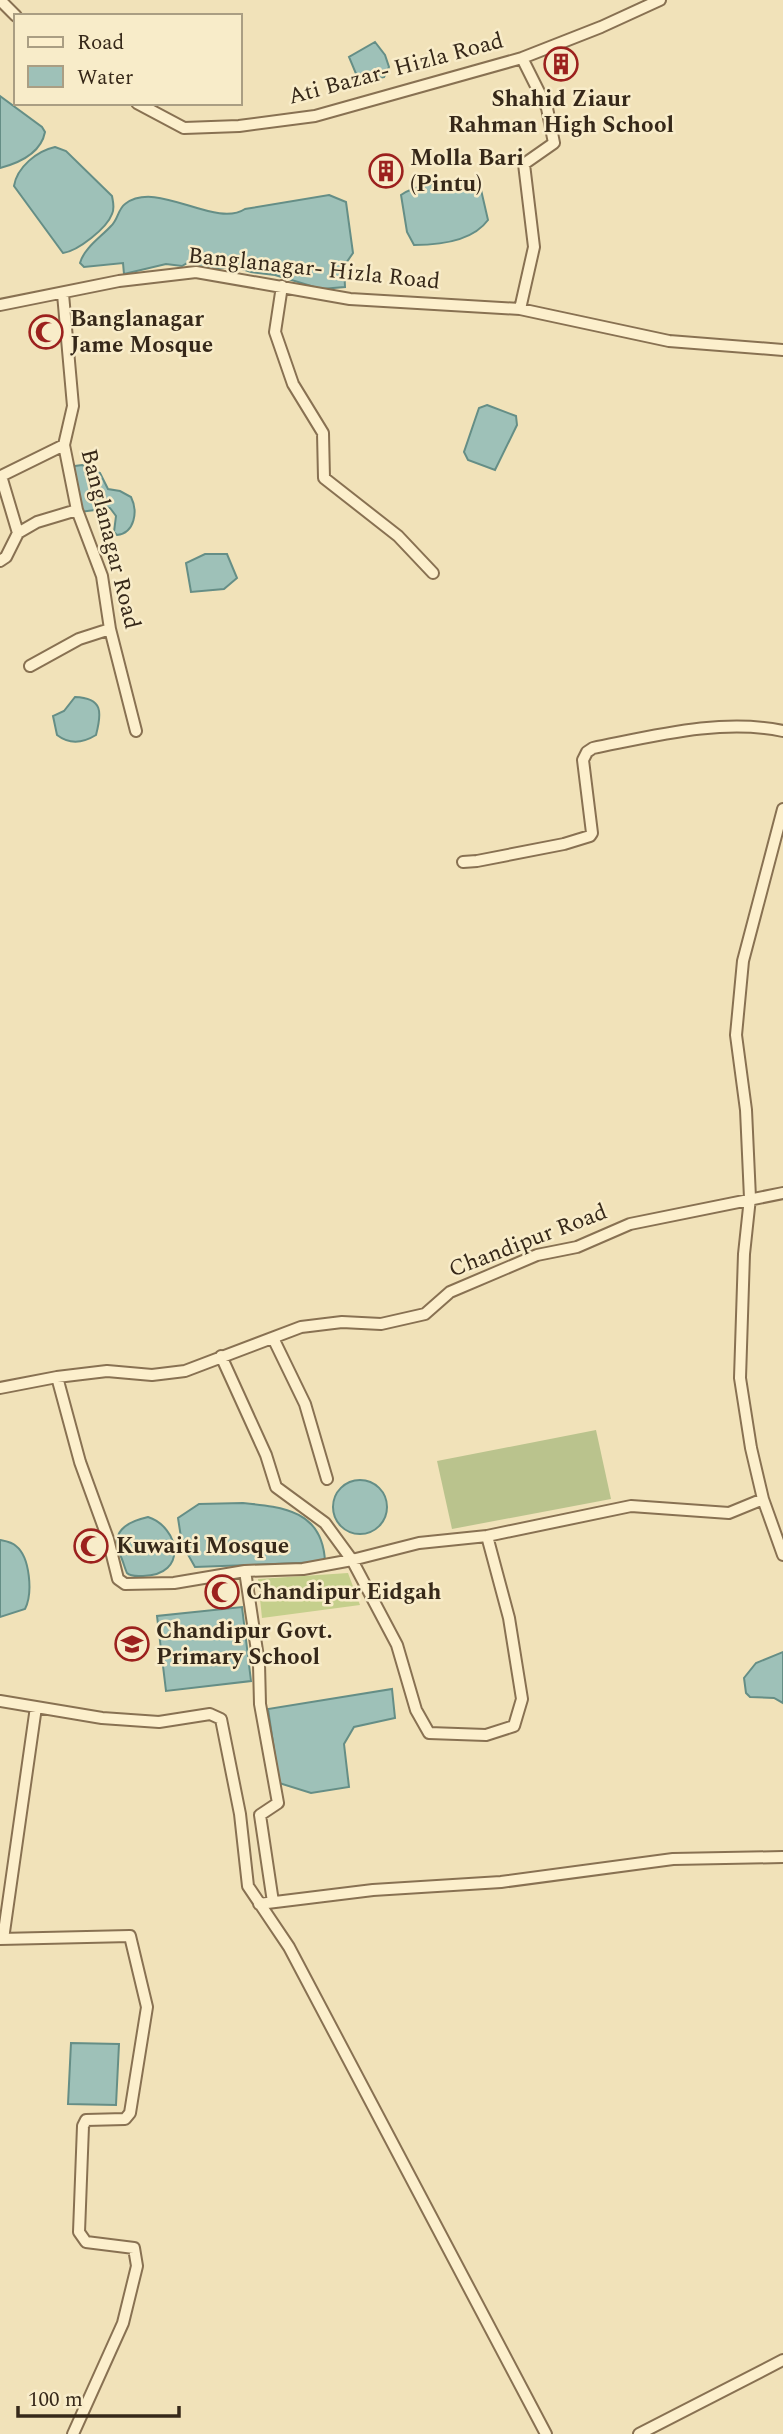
<svg xmlns="http://www.w3.org/2000/svg" width="783" height="2434" viewBox="0 0 783 2434" font-family="Spectral,serif">
  <rect width="100%" height="100%" fill="#f1e2b9"/>
  <path fill="#c5cf8c" d="M348 1573 360 1605 262 1618 258 1579Z"/>
  <path fill="#bac38d" d="M596 1430 611 1499 452 1529 437 1461Z"/>
  <path fill="#9ec1b8" stroke="#658e86" stroke-width="2" d="M375 42 385 55 389 67 384 77 359 81 349 57Z
    M0 96 42 127 45 132C41 153 19 163 0 168Z
    M55 147 66 151 112 196C113 202 115 208 112 214 107 228 78 251 63 253L14 186C17 167 37 151 55 147Z
    M468 179 479 181 488 220C472 242 438 245 414 245L407 232 401 195C415 184 450 181 468 179Z
    M329 195 346 202 353 253 344 266 345 287 321 289 275 275 251 272 236 267 203 270 189 262 182 266 166 264 124 274 123 263 84 267 80 263C84 248 101 237 111 226 118 220 118 209 125 204 157 179 215 229 245 209Z
    M487 405 516 416 517 425 495 470 468 460 464 452 479 408Z
    M82 465 100 473 108 489 120 491 131 497C138 511 135 533 117 535L114 532 116 516 110 508 101 505 95 510 80 512 73 469 75 466Z
    M205 554H227L237 578 224 589 191 592 186 563Z
    M75 697C103 698 102 712 96 735 83 743 70 745 57 735L53 716 64 711Z
    M333 1507a27 27 0 1 1 54 0a27 27 0 1 1-54 0Z
    M243 1503C284 1507 323 1511 325 1562L195 1567 182 1544 178 1518 199 1504Z
    M148 1517C179 1527 189 1575 143 1576 138 1576 131 1577 127 1573 125 1569 123 1561 121 1557 109 1532 126 1522 148 1517Z
    M0 1540C5 1541 12 1542 16 1546 30 1557 33 1593 25 1609L0 1617Z
    M242 1607 251 1681 166 1691 157 1616Z
    M783 1652V1703L774 1698 750 1697 746 1693 744 1678 756 1663Z
    M392 1689 395 1718 354 1727 344 1744 349 1787 311 1793 279 1783 268 1709Z
    M71 2043 119 2044 116 2105 68 2104Z"/>
  <g fill="none" stroke-linecap="round" stroke-linejoin="round">
    <defs>
      <path id="street" d="M0 0 16 16
        M137 103 184 128 239 126 315 116 522 58 601 27 660 0
        M282 286 275 332 293 384 323 433 324 478 398 536 433 573
        M63 294 73 406 64 445 77 510 102 576 110 629 136 731
        M0 305 119 281 196 272 350 299 520 309 669 341 783 350
        M520 309 534 247 524 164 554 143 547 108 522 58
        M18 533 37 522 77 510
        M0 561 6 557 18 533 1 476 64 445
        M30 666 79 639 110 629
        M783 809 743 961 736 1035 746 1110 750 1198 744 1254 740 1378 751 1448 763 1499 783 1555
        M463 862 477 861 564 844 590 836 592 833 583 760 587 752 593 748C654 736 722 718 783 731
        M273 1338 305 1404 327 1479
        M221 1356 266 1455 276 1487 325 1523 352 1560 397 1645 416 1710 429 1733 486 1735 514 1726 522 1699 509 1618 487 1536
        M57 1377 80 1462 108 1539 118 1579 125 1584 174 1583 245 1571 303 1569 352 1560 419 1543 487 1536 631 1506 729 1513 763 1499
        M0 1388 57 1377 107 1371 152 1375 185 1371 301 1327 342 1322 381 1324 425 1314 450 1292 537 1255 577 1247 630 1224 783 1193
        M245 1571 259 1664 260 1704 278 1803 260 1815 273 1902
        M0 1701 102 1718 159 1722 210 1714 221 1719 240 1814 248 1886 289 1947 546 2434
        M259 1904 373 1890 501 1882 673 1859 783 1857
        M0 1936 4 1932 36 1707
        M0 1939 130 1936 147 2007 130 2113 125 2119 86 2120 83 2126 79 2232 86 2242 134 2248 137 2266 123 2323 73 2434
        M639 2434 783 2360"/>
    </defs>
    <use href="#street" stroke="#887152" stroke-width="14"/>
    <use href="#street" stroke="#fcefcc" stroke-width="10"/>
  </g>
  <defs>
    <symbol id="building-ring" viewBox="-11 -11 22 22"><circle r="9.5" fill="#f8ecc9" stroke="#9c211e" stroke-width="1.5"/><path d="M-4-6H4V6H1V3H-1V6H-4ZM-2.5-4.3h1.7v1.8h-1.7ZM.8-4.3h1.7v1.8H.8ZM-2.5-1h1.7V.8h-1.7ZM.8-1h1.7V.8H.8Z" fill="#9c211e"/></symbol>
    <symbol id="mosque-ring" viewBox="-11 -11 22 22"><circle r="9.5" fill="#f8ecc9" stroke="#9c211e" stroke-width="1.5"/><path d="M3.5-4.9A6 6 0 1 0 3.5 4.9A5 5 0 1 1 3.5-4.9Z" fill="#9c211e"/></symbol>
    <symbol id="school-ring" viewBox="-11 -11 22 22"><circle r="9.5" fill="#f8ecc9" stroke="#9c211e" stroke-width="1.5"/><path d="M0-5L7-2L0 1L-7-2ZM-4 1L0 2.5L4 1V4Q0 6-4 4Z" fill="#9c211e"/></symbol>
  </defs>
  <g fill-rule="evenodd">
    <use href="#building-ring" x="542" y="45" width="38" height="38"/>
    <use href="#building-ring" x="367" y="152" width="38" height="38"/>
    <use href="#mosque-ring" x="27" y="313" width="38" height="38"/>
    <use href="#mosque-ring" x="72" y="1527" width="38" height="38"/>
    <use href="#mosque-ring" x="203" y="1573" width="38" height="38"/>
    <use href="#school-ring" x="113" y="1625" width="38" height="38"/>
  </g>
  <g text-anchor="middle" dominant-baseline="central" stroke-width="5" stroke-linejoin="round" paint-order="stroke">
    <g font-size="23" fill="#362819" stroke="#f8ecc9">
      <text transform="translate(396 69) rotate(-15)">Ati Bazar- Hizla Road</text>
      <text transform="translate(314 269) rotate(6)">Banglanagar- Hizla Road</text>
      <text transform="translate(110 539) rotate(76)">Banglanagar Road</text>
      <text transform="translate(528 1241) rotate(-21)">Chandipur Road</text>
    </g>
    <g font-size="23" font-weight="bold" fill="#362819" stroke="#f8ecc9" text-anchor="start">
      <text x="561" y="99" text-anchor="middle">Shahid Ziaur<tspan x="561" dy="26">Rahman High School</tspan></text>
      <text x="410" y="158">Molla Bari<tspan x="410" dy="26">(Pintu)</tspan></text>
      <text x="70" y="319">Banglanagar<tspan x="70" dy="26">Jame Mosque</tspan></text>
      <text x="116" y="1546">Kuwaiti Mosque</text>
      <text x="246" y="1592">Chandipur Eidgah</text>
      <text x="156" y="1631">Chandipur Govt.<tspan x="156" dy="26">Primary School</tspan></text>
    </g>
  </g>
  <rect x="14" y="14" width="228" height="91" fill="#f8ecc9" stroke="#aa9e83" stroke-width="2"/>
  <rect x="28" y="37" width="35" height="10" fill="#fcefcc" stroke="#aa9e83" stroke-width="2"/>
  <text x="77" y="49" font-size="21" fill="#362819">Road</text>
  <rect x="28" y="66" width="35" height="21" fill="#9ec1b8" stroke="#aa9e83" stroke-width="2"/>
  <text x="77" y="84" font-size="21" fill="#362819">Water</text>
  <path d="M18 2406v10h161v-10" fill="none" stroke="#362819" stroke-width="3.5"/>
  <text x="28" y="2406" font-size="21" fill="#362819" stroke="#f8ecc9" stroke-width="5" paint-order="stroke">100 m</text>
</svg>
